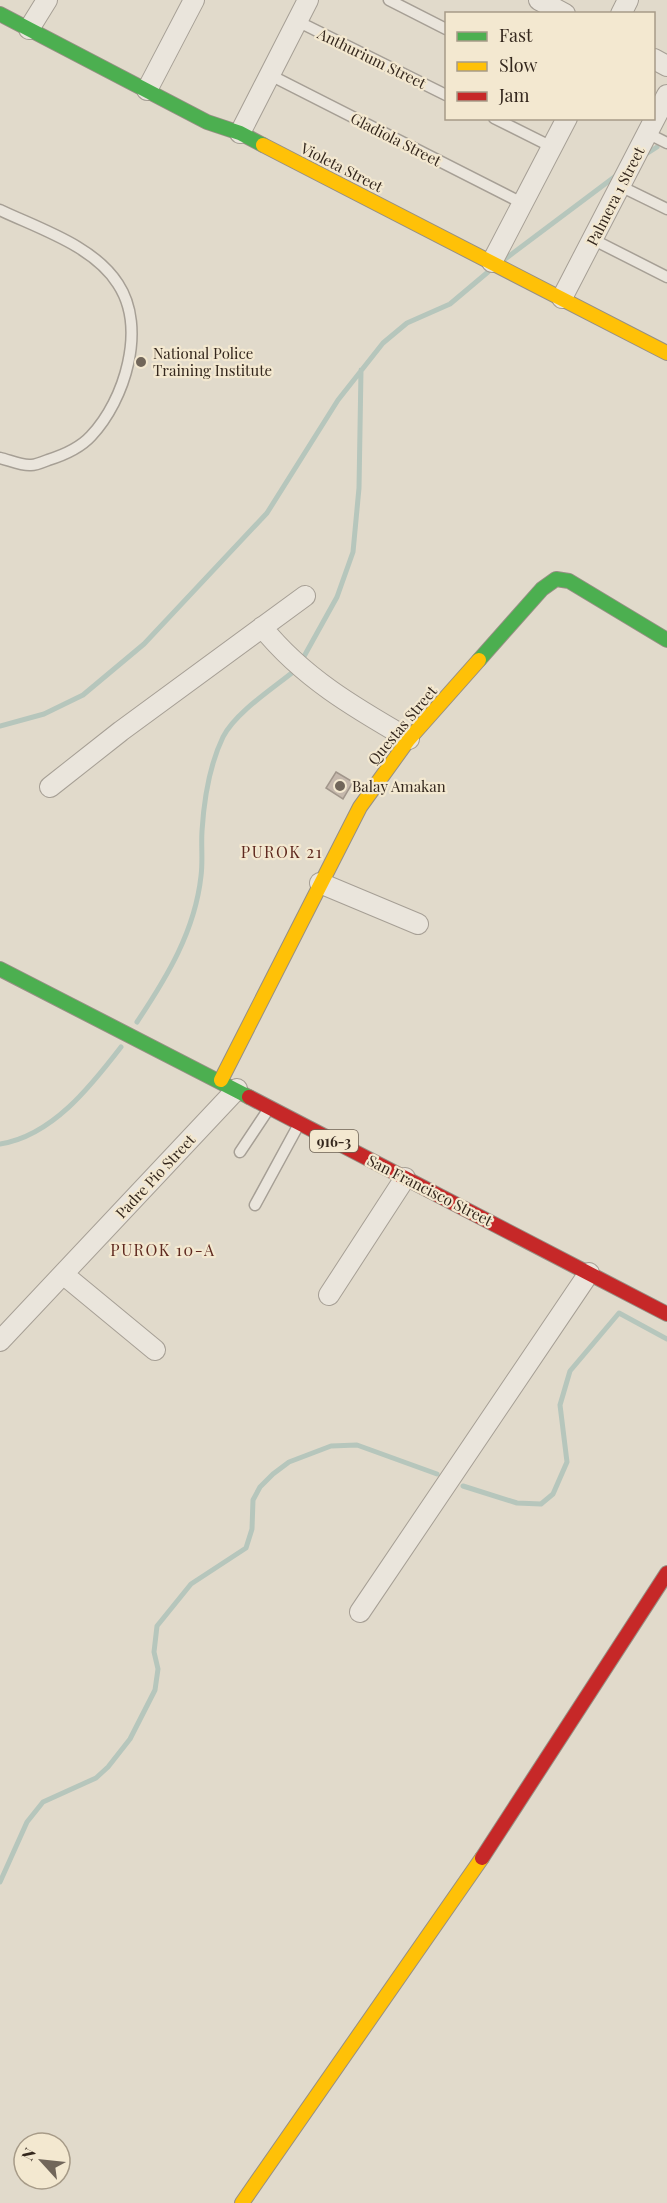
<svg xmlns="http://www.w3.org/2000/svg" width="667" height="2203" viewBox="0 0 667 2203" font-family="'Playfair Display',serif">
  <rect width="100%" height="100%" fill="#e1dacb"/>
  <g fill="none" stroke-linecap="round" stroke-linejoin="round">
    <path stroke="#b6c6bc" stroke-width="5" d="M643 156 657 147
      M505 259 617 175
      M302 660 337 597 353 552 359 488 361 370
      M0 726 44 714 83 695 144 644 267 513 338 400 383 343 407 323 450 304 488 272
      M137 1022C167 977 195 931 201 876 203 861 201 846 202 831 204 799 209 766 223 737 235 713 272 689 293 672
      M0 1144C52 1136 91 1086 121 1047
      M463 1486 517 1503 541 1504 553 1494 567 1462 560 1405 570 1371 619 1313 667 1339
      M0 1882 27 1822 43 1802 96 1778 108 1767 130 1739 155 1690 158 1669 154 1652 157 1626 191 1584 246 1548 252 1529 253 1500 260 1487 273 1474 289 1462 331 1446 357 1445 437 1474"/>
  </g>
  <path fill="#c5b8ac" stroke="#a1968b" stroke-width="1.5" d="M336 772 353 782 343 799 326 788Z"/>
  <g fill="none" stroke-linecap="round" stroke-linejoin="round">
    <defs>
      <path id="lane" d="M389 0 446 29
        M297 21 446 95
        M270 75 522 203
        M494 118 552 147
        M647 133 667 143
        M620 186 667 209
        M0 210C40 229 94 246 118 284 147 328 125 400 91 436 80 448 64 455 48 460 43 462 36 465 31 465 22 466 9 460 0 458
        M592 239 667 277
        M240 1152 268 1110
        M255 1205 298 1126"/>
      <path id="street" d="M539 0 565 14
        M621 14 628 0
        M29 29 47 0
        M654 59 667 66
        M147 90 194 0
        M240 133 308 0
        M492 262 567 118
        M562 298 667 95
        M262 627C302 677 355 708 409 739
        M50 787 121 731 305 596
        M320 883 418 924
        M63 1274 155 1350
        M329 1295 405 1178
        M0 1341 237 1089
        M360 1612 589 1273"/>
      <path id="fast" d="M0 14 207 122 240 133 263 145
        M479 660 542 589 556 579 569 581 667 640
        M0 969 249 1097"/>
      <path id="slow" d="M263 145 667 353
        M221 1080 360 807 409 739 479 660
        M242 2203 482 1858"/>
      <path id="jam" d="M249 1097 667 1314
        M482 1858 667 1573"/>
    </defs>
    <use href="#lane" stroke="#a69f95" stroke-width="13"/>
    <use href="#street" stroke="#a69f95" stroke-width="22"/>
    <use href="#fast" stroke="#968f84" stroke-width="16"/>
    <use href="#slow" stroke="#968f84" stroke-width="16"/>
    <use href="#jam" stroke="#968f84" stroke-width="16"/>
    <use href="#lane" stroke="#eae5dc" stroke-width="10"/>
    <use href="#street" stroke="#eae5dc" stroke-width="20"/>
    <use href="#fast" stroke="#4caf50" stroke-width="14"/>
    <use href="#slow" stroke="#ffc107" stroke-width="14"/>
    <use href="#jam" stroke="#c62828" stroke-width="14"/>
  </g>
  <g fill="#71665a" stroke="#f3e8d0" stroke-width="2">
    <circle cx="141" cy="362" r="6"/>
    <circle cx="340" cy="786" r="6"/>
  </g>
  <g text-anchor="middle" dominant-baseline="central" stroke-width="4.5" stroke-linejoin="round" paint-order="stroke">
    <rect fill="#f3e8d0" stroke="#6d6153" stroke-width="1.5" x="310" y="1130" width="48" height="22" rx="4.5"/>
    <g font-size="14" font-weight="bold" fill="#34271d">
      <text x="334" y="1141">916-3</text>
    </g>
    <g font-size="15" fill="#34271d" stroke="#f3e8d0">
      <text transform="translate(372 58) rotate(26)">Anthurium Street</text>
      <text transform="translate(396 139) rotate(27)">Gladiola Street</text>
      <text transform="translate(342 167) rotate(27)">Violeta Street</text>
      <text transform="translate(615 196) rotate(-63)">Palmera 1 Street</text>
      <text transform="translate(402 725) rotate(-50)">Questas Street</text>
      <text transform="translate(155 1176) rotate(-47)">Padre Pio Street</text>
      <text transform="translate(430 1190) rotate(27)">San Francisco Street</text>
    </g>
    <g font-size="15" fill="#34271d" stroke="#f3e8d0" text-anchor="start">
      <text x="153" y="353">National Police<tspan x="153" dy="17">Training Institute</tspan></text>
      <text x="352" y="786">Balay Amakan</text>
    </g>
    <g font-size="16" letter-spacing="1.5" fill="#5f291f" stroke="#f3e8d0">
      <text x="282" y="851">PUROK 21</text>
      <text x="163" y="1249">PUROK 10-A</text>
    </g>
  </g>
  <rect x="445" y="12" width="210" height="108" fill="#f3e8d0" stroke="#a79b88" stroke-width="1.5"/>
  <rect x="457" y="32" width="30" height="9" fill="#4caf50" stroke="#a79b88" stroke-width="1.5"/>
  <text x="499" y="42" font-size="18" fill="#34271d">Fast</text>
  <rect x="457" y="62" width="30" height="9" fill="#ffc107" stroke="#a79b88" stroke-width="1.5"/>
  <text x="499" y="72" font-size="18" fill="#34271d">Slow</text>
  <rect x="457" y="92" width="30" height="9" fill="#c62828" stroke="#a79b88" stroke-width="1.5"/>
  <text x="499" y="102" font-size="18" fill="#34271d">Jam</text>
  <g transform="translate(42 2161) rotate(297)"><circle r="28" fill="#f3e8d0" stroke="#a79b88" stroke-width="1.5"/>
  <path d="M0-4.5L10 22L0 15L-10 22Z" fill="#71665a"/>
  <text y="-9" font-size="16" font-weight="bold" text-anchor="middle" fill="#34271d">N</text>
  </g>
</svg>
